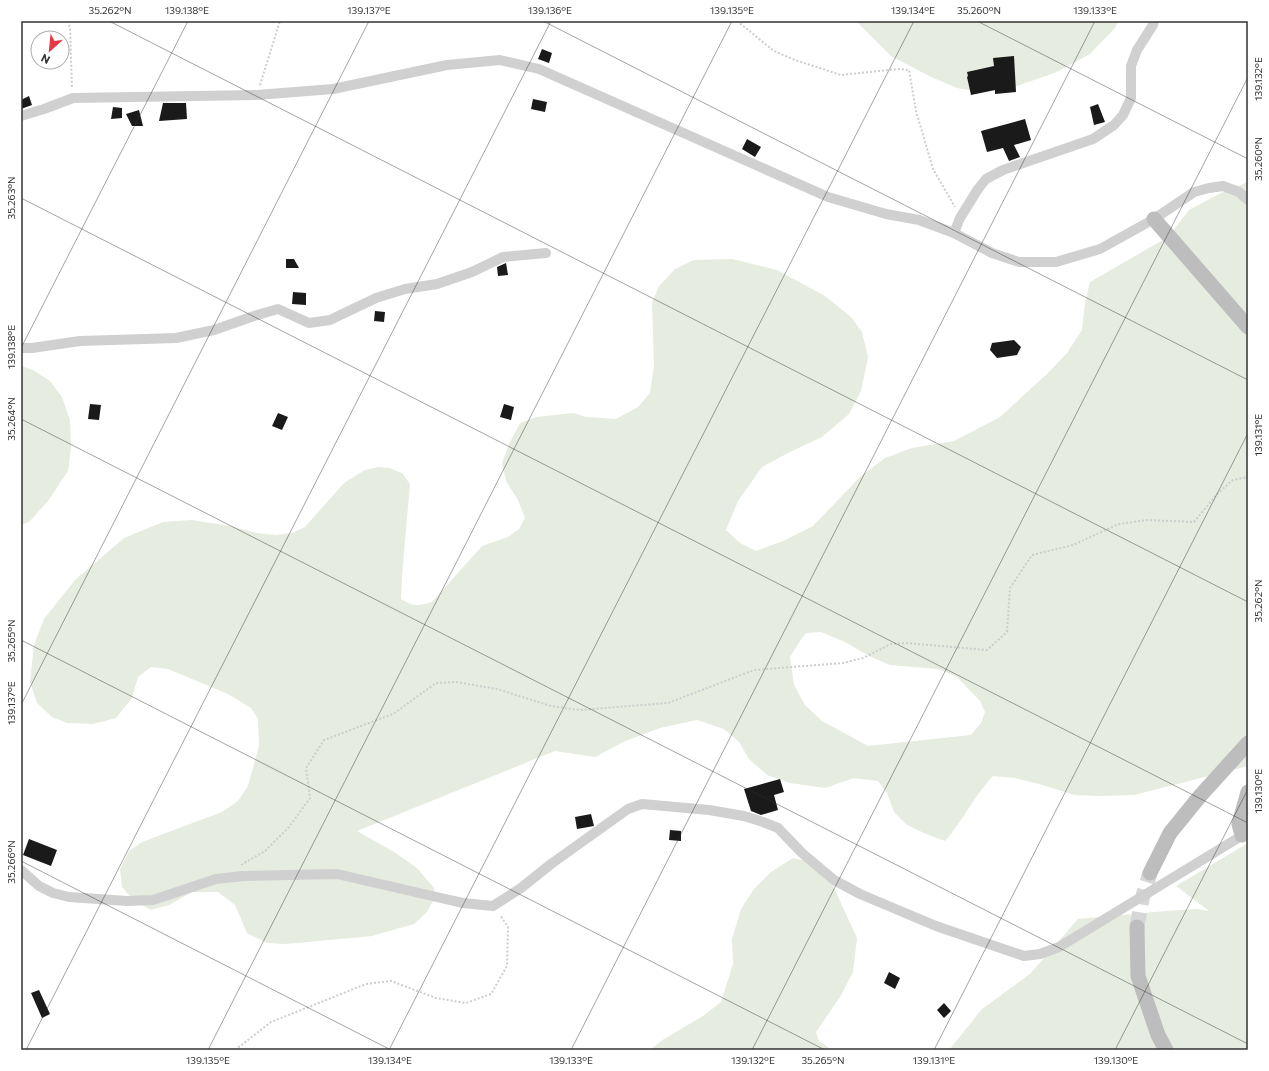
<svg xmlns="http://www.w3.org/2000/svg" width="1269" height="1071" viewBox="0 0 1269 1071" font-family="Commissioner,sans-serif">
  <rect width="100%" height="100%" fill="#fff"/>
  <path fill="#e6ecdf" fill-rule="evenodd" d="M856 21H1118L1115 28 1090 54 1057 72 1005 90 980 92 957 88 929 76 891 56Z
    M1248 182V766L1134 795 1099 796 1074 795 1043 785 1015 778 993 776C974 796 963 821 945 841L926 834 907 825 894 812 887 793 878 781 854 778 825 788 790 783 767 775 749 759 739 742 724 729 697 720 660 728 623 742 595 757 555 751 357 831 394 852 417 868 434 888 435 897 427 912 414 924 372 936 286 944 267 943 247 933 235 905 218 892H192L169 905 151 910 134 901 122 887 120 869 129 851 142 842 222 812 238 801 248 786 259 746 258 719 251 708 228 694 168 669 151 667 138 677 132 698 116 718 93 724 67 723 52 717 37 703 30 682 34 645 44 619 75 580 124 538 163 522 192 520 230 526 257 533 275 535 292 533 305 527 344 483 365 470 378 467 389 468 402 473 410 484 402 575 401 599C414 607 417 606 432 602L482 546 508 537 519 529 525 518 518 500 506 481 502 463 509 444 520 423 536 417 574 413 586 417 616 419 638 407 650 393 654 366 652 303 659 286 675 269 694 260 732 259 777 270 825 296 851 317 862 332 868 357 861 391 849 414 822 437 788 453 762 467 738 501 726 530 740 543 756 551 783 541 813 526 861 476 885 458 912 448 954 441 1000 417 1048 373 1067 353 1082 330 1085 303 1090 282 1168 237 1189 210 1219 194ZM821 632 845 642 871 657 890 665 938 669 957 677 980 701 985 712 981 723 971 735 868 746 822 721 805 705 794 685 790 657 800 641 806 633Z
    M21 366 33 370 50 381 62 397 70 420 71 448 68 471 48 501 29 522 21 525Z
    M1248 843V1050H949L982 1009 1030 974 1078 919 1166 911 1197 909 1209 911 1176 886Z
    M793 858 815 863 829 877 857 938 853 972 840 997 816 1032 819 1041 832 1050H650L664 1039 703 1016 721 1002 733 964 732 939 741 909 754 889 771 872Z"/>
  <path fill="#1a1a1a" d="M542 49 552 53 549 63 538 59Z
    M1014 56 1016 92 995 94V90L971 95 967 77 968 76 967 72 994 66 993 58Z
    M29 96 32 105 21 109V100Z
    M533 99 547 102 545 112 531 109Z
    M163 103H186L187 119 159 121Z
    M1098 104 1105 122 1094 125 1090 107Z
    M113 107 122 108V118L111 119Z
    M139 110 143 126H132L126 114Z
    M1025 119 1031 140 1014 145 1020 157 1009 161 1003 148 987 152 981 131Z
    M747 139 761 147 755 157 742 149Z
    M286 259H294L299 268H286Z
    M506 263 508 275 498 276 497 267Z
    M293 292 306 293V305L292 304Z
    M375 311 385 312 384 322 374 321Z
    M1014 340 1021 347 1017 355 997 358 990 350 992 343Z
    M90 404 101 405 99 420 88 419Z
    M504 404 514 407 511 420 500 417Z
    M278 413 288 417 282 430 272 426Z
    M780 779 784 792 774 795 778 810 761 815 751 811 744 789Z
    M591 814 594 826 577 829 575 817Z
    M670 830 681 831V841L669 840Z
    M29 839 57 850 51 866 23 855Z
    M889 972 900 978 895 989 884 983Z
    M39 990 50 1014 42 1018 31 993Z
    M944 1003 951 1011 944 1018 937 1010Z"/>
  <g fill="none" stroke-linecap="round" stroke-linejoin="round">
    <path stroke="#d6d6d6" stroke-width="15" stroke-dasharray="15 8" stroke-linecap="butt" d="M1137 927 1142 899 1150 873"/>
    <path stroke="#cdcdcd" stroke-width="2" stroke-dasharray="2 2" stroke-linecap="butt" d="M68 21 70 29 72 88
      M737 21 774 51 795 60 841 75 898 69 909 70 916 111 933 169 955 207
      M260 85 280 21
      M241 865 265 851 289 827 310 798 306 768 324 740 393 714 436 683 456 682 497 689 551 706 580 710 668 703 754 670 843 663 863 658 891 644 906 643 987 650 1007 632 1010 588 1032 555 1073 545 1119 524 1147 520 1194 522 1218 493 1233 480 1248 477
      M235 1050 271 1022 366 984 391 981 436 998 466 1003 491 994 507 966 508 927 500 915"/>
    <path stroke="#d0d0d0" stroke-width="10" d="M21 116 44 109 73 98 257 95 333 89 447 65 500 60 539 69 828 197 886 214 919 220 954 233 992 253 1019 262H1056L1100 249 1154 219 1194 192 1209 188 1223 186 1239 192 1248 200
      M954 233 960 218 978 189 986 179 1003 170 1093 139 1114 125 1123 115 1131 98V66L1137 50 1153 25 1154 21
      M21 348H32L80 341 176 338 214 330 254 316 278 309 309 323 330 320 376 298 405 289 437 284 472 272 503 257 546 253
      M21 870 39 886 53 893 69 897 127 901 153 900 216 879 243 876 337 874 441 898 463 903 493 906 521 888 551 864 628 809 642 804 709 810 744 816 763 822 778 828 802 853 834 880 860 894 936 926 1024 956 1040 954 1059 947 1248 832"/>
    <path stroke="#bdbdbd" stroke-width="15" d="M1154 219 1248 327
      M1242 835 1239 824 1248 792
      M1150 873 1170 833 1200 796 1248 743
      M1137 927 1138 976 1158 1035 1166 1050"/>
  </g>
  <path fill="none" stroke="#333" stroke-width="1" stroke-opacity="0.45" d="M109 21 1248 602M543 21 1248 380M977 21 1248 159M21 198 1248 823M21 348 188 21M21 419 1248 1044M21 640 825 1050M21 705 369 21M21 861 391 1050M26 1050 551 21M208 1050 732 21M389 1050 914 21M571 1050 1095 21M752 1050 1248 77M934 1050 1248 433M1115 1050 1248 789"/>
  <rect width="1269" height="1071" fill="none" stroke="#ffffff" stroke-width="44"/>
  <g transform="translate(50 50) rotate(207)"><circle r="19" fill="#ffffff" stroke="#adadad"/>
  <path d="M0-3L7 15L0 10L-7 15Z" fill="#e63946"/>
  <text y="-6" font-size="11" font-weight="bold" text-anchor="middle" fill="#333333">N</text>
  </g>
  <rect x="22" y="22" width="1225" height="1027" fill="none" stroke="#333" stroke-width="1.5"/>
  <g font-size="10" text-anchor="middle" fill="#333">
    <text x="110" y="14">35.262°N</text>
    <text x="187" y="14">139.138°E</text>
    <text x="369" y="14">139.137°E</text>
    <text x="550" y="14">139.136°E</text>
    <text x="732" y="14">139.135°E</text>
    <text x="913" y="14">139.134°E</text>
    <text x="979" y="14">35.260°N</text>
    <text x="1095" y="14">139.133°E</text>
    <text transform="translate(1258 79) rotate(-90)" y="4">139.132°E</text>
    <text transform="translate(1258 159) rotate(-90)" y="4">35.260°N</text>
    <text transform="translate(11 198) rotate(-90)" y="4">35.263°N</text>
    <text transform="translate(11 347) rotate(-90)" y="4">139.138°E</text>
    <text transform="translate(11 419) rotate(-90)" y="4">35.264°N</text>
    <text transform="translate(1258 435) rotate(-90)" y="4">139.131°E</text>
    <text transform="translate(1258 601) rotate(-90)" y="4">35.262°N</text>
    <text transform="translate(11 641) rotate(-90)" y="4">35.265°N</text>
    <text transform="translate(11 703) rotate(-90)" y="4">139.137°E</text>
    <text transform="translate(1258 791) rotate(-90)" y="4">139.130°E</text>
    <text transform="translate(11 862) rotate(-90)" y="4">35.266°N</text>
    <text x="208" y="1064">139.135°E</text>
    <text x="390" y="1064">139.134°E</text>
    <text x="571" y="1064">139.133°E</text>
    <text x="753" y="1064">139.132°E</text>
    <text x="823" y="1064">35.265°N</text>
    <text x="934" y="1064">139.131°E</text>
    <text x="1116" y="1064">139.130°E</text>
  </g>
</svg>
